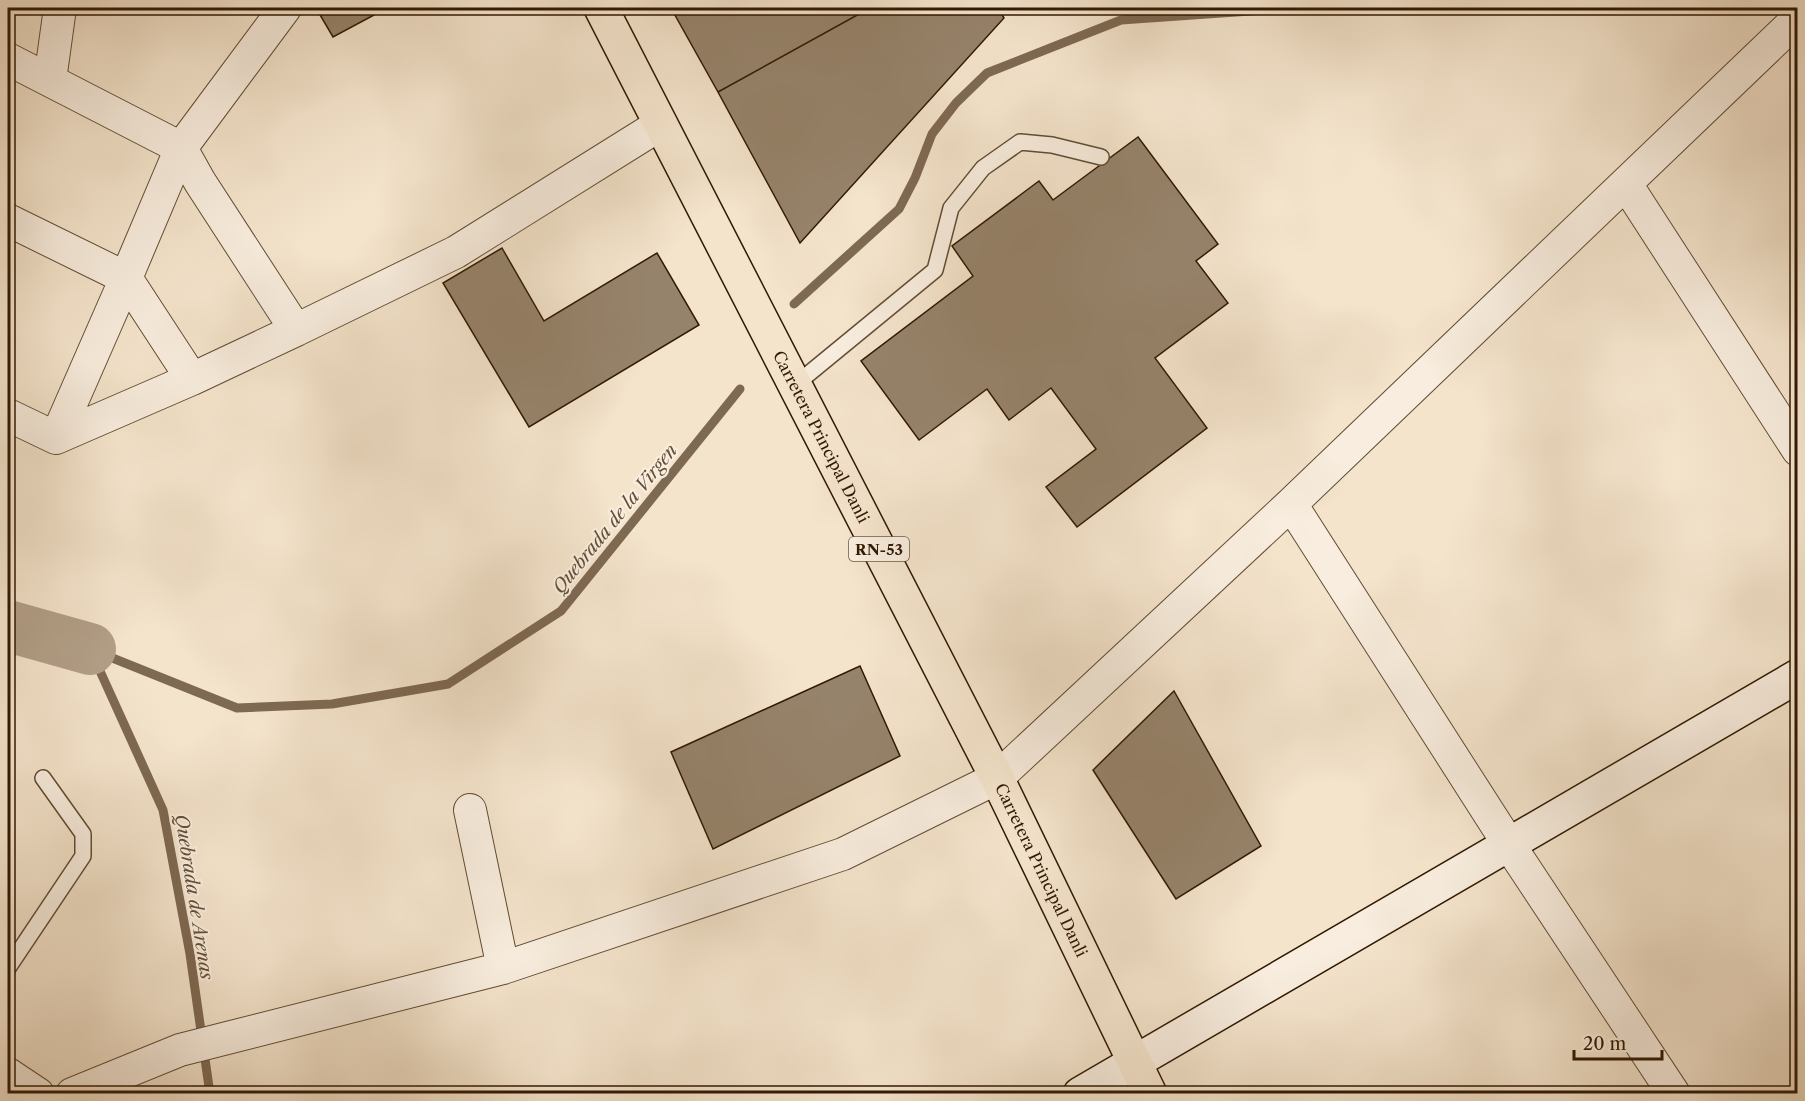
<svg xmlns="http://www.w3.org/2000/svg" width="1805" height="1101" viewBox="0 0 1805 1101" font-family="'Libre Caslon Text',serif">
  <rect width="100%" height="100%" fill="#f4e4cc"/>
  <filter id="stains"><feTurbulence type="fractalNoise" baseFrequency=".00333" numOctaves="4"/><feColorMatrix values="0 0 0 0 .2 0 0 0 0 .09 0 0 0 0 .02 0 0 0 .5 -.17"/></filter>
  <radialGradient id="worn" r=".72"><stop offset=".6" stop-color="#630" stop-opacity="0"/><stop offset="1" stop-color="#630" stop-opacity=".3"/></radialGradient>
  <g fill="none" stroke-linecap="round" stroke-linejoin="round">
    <path stroke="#7e6952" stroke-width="9" d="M794 304 899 209 915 178 932 134 956 103 987 73 1121 20 1294 8H1342
      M90 649 237 708 332 704 448 684 561 611 740 389
      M90 649 163 810 190 954 210 1094"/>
    <path stroke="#b29f87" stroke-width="52" d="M8 626 90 649"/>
  </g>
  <path fill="#96836b" stroke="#311902" stroke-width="1.5" d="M316 8H387L333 37Z
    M671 8H870L718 92Z
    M870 8H998L1004 18 800 243 718 92Z
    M1138 137 1218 244 1196 261 1228 303 1155 358 1207 428 1077 527 1046 487 1096 449 1051 388 1009 420 987 389 919 440 861 361 973 276 952 246 1039 181 1053 200Z
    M502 248 544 321 657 253 699 325 529 427 443 283Z
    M860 666 900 756 713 849 671 752Z
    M1174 691 1261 846 1176 899 1093 770Z"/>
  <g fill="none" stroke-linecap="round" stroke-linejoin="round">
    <defs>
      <path id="service" d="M795 385 935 270 951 208 983 168 1020 142 1052 145 1101 157
        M8 968 83 856V834L43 778"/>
      <path id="minor" d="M8 59 181 148 200 182 296 330 456 252 661 124
        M50 80 60 8
        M1626 184 1798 450
        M8 220 126 278 192 379 296 330
        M8 415 56 438 192 379
        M56 438 126 278 181 148 285 8
        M1291 504 1508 843 1674 1094
        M470 810 503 968
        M8 1074 38 1094
        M72 1094 180 1050 503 968 843 854 997 778 1291 504 1789 27 1798 14"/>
      <path id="secondary" d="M1080 1094 1798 676"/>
      <g id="primary">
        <path id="s1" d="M601 8 997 778 1150 1094"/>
      </g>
    </defs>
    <use href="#service" stroke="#624c34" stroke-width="18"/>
    <use href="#minor" stroke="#624c34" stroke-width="34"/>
    <use href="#secondary" stroke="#311902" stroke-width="36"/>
    <use href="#primary" stroke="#311902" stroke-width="36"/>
    <use href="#service" stroke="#f8edde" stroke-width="15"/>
    <use href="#minor" stroke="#f8edde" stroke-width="32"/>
    <use href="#secondary" stroke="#f8edde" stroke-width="33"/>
    <use href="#primary" stroke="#f4e4cc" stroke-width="33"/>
  </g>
  <g text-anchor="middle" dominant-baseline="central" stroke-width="4.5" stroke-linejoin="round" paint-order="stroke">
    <rect fill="#f8edde" stroke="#6d5944" stroke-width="1.5" x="849" y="537" width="60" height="24" rx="4.5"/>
    <g font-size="15" font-weight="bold" fill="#311902">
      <text x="879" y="549">RN-53</text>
    </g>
    <g font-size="16" fill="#311902" stroke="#f8edde">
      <text stroke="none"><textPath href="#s1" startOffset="482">Carretera Principal Danli</textPath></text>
      <text stroke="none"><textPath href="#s1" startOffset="968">Carretera Principal Danli</textPath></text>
    </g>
    <g font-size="18" font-style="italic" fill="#654f37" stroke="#f8edde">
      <text transform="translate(615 519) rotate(-51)">Quebrada de la Virgen</text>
      <text transform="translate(194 897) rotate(81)">Quebrada de Arenas</text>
    </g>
  </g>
  <rect width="1805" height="1101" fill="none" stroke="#f4e4cc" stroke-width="30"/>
  <rect x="9" y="9" width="1787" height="1083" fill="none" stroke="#311902" stroke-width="3"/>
  <rect x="15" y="15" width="1775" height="1071" fill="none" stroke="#311902" stroke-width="1.5"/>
  <path d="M1574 1050v9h88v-9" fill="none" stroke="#311902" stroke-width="3"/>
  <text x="1583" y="1050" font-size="18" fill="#311902" stroke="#f8edde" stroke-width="4.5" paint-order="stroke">20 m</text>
  <rect width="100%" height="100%" filter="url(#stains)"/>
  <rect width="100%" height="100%" fill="url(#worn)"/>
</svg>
